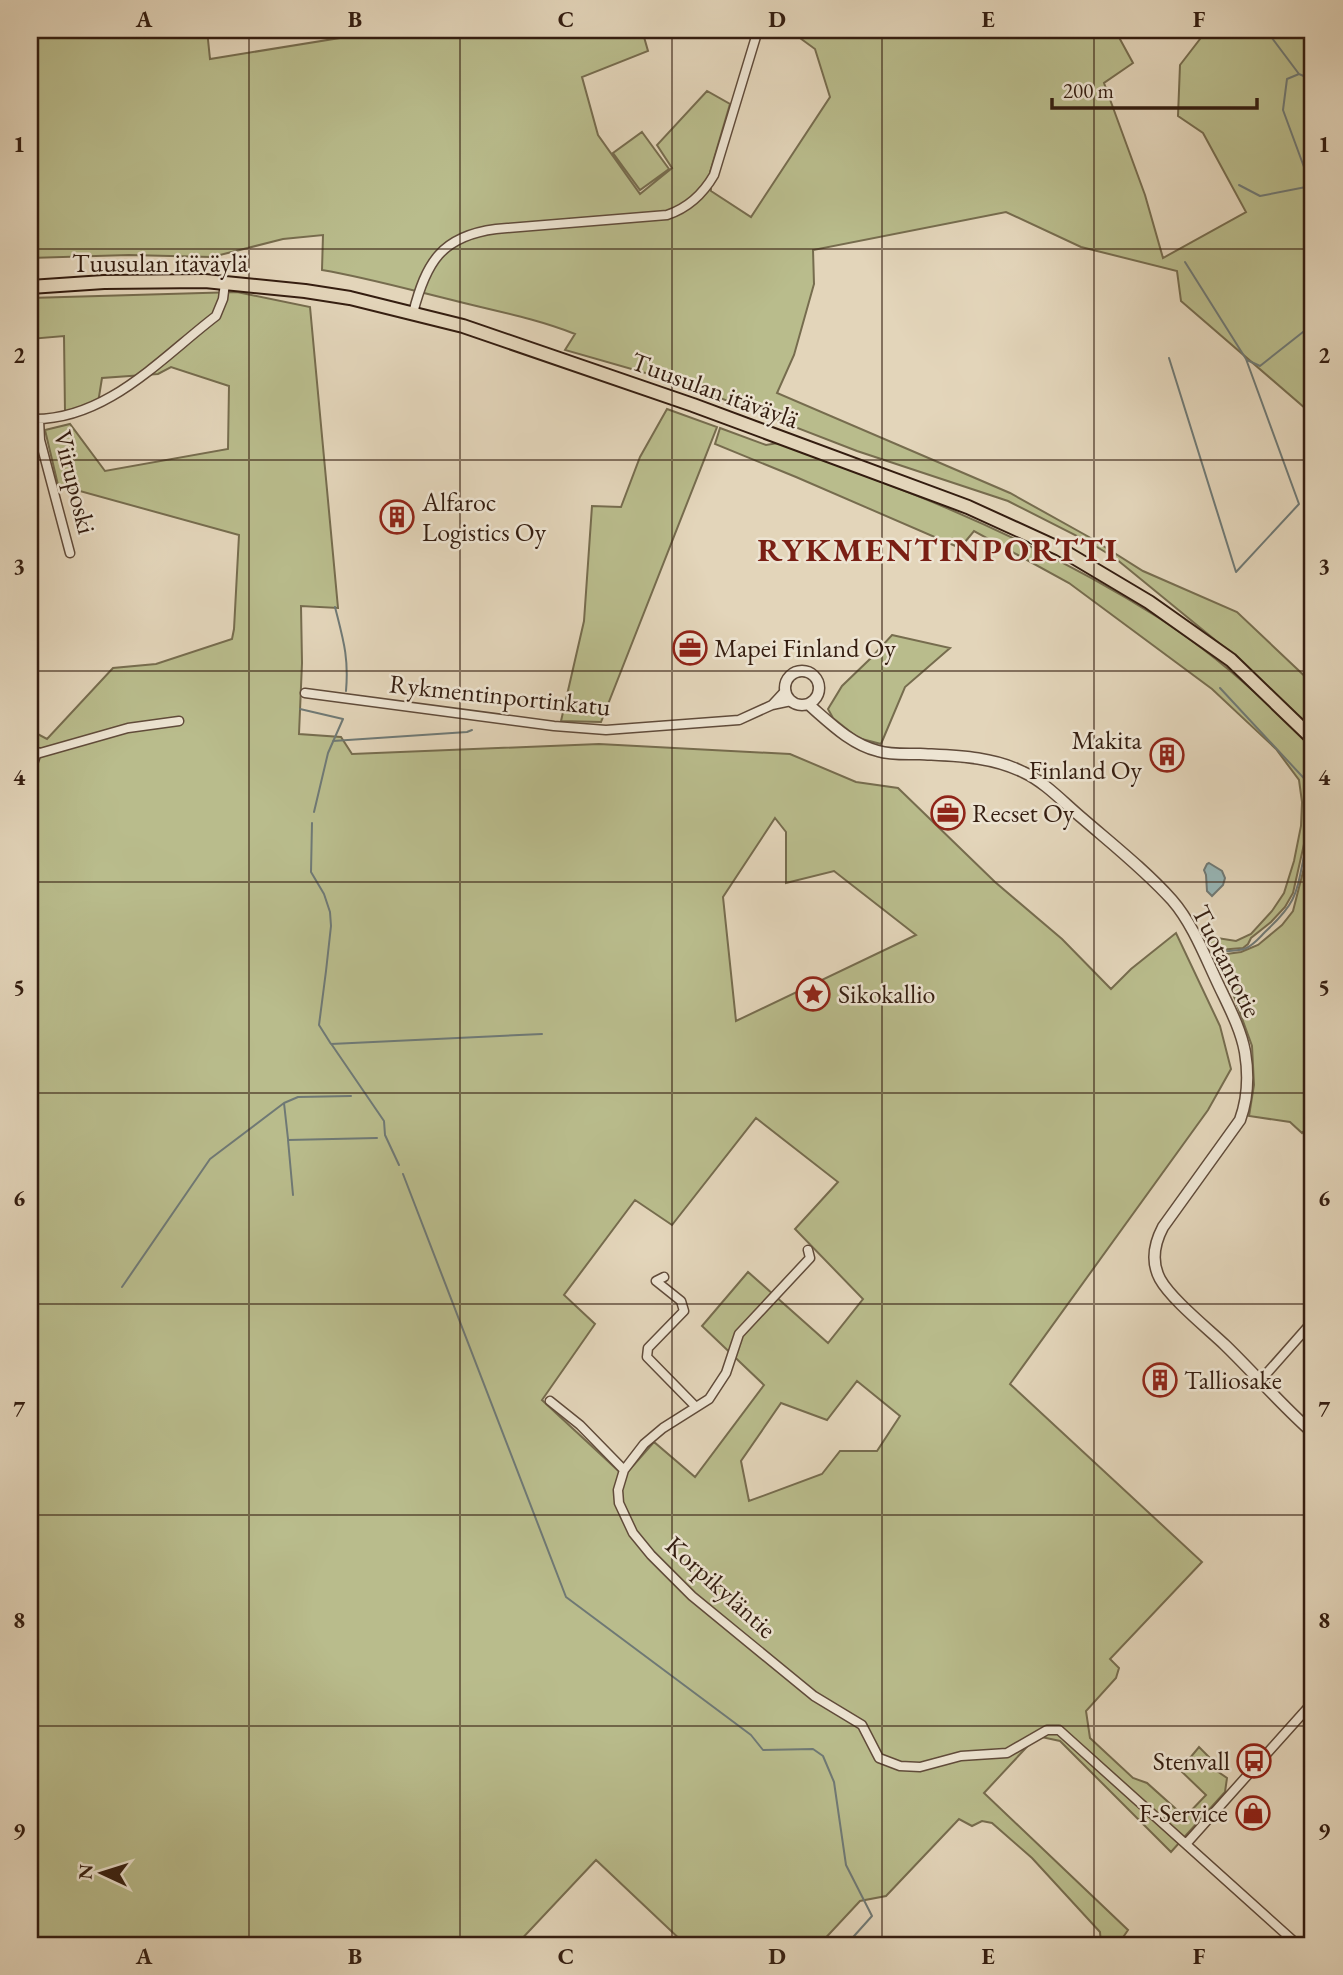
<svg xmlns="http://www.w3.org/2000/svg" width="1343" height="1975" viewBox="0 0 1343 1975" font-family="'EB Garamond',serif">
  <rect width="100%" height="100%" fill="#e3d5ba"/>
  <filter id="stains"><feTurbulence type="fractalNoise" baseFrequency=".00286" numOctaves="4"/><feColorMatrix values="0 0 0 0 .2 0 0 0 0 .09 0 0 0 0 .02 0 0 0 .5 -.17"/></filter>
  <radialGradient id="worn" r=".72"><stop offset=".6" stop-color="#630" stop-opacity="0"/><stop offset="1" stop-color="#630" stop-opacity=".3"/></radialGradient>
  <path fill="#b9bc8c" stroke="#766c4e" stroke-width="2" fill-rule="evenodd" d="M30 30H207L210 59 352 36 360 30H642L648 51 582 77 598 135 640 194 672 168 657 145 707 91 730 104 710 172 711 191 751 217 830 97 815 49 789 30H1115L1133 63 1104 83 1145 195 1163 258 1246 212 1203 133 1178 116 1180 65 1207 30H1313V415L1181 301 1177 271 1081 247 1006 212 813 250 814 284 794 355 777 393 1010 493 1089 537 1143 571 1237 612 1313 684V726L1306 719 1304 720 1290 710 1242 662 1115 558 1087 541 1008 501 857 451 684 384 565 350 575 334C537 319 500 312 460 302 414 291 369 278 322 270L323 235 283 239 212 257 129 255 30 258Z
    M642 132 669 169 640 190 613 153Z
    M237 292 310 307 338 608 301 606 302 663 299 734 341 737 352 754 599 744 790 754 856 782 898 788 995 882 1062 939 1111 989 1131 969 1176 933 1220 1026 1231 1069 1208 1110 1010 1384 1202 1562 1110 1659 1119 1668 1116 1678 1086 1711 1090 1738 1133 1778 1147 1783 1185 1817 1206 1795 1180 1770 1199 1747 1217 1765 1214 1769 1227 1778 1225 1792 1171 1852 1060 1741 1037 1736 984 1793 1128 1930C1119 1944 1118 1945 1101 1945L1100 1932 1032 1858 992 1823 982 1821 972 1826 959 1819 886 1896 860 1901 819 1945H686L596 1860 516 1945H30V730L47 739 113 668 156 664 232 639 234 629 239 535 58 485 45 430 70 424 105 471 228 449 229 386 171 367 158 374 102 378 98 403 65 413 64 336 30 339V298ZM775 818 786 832V883L834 871 916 935 736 1021 723 897ZM756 1118 838 1182 795 1229 863 1299 828 1343 748 1272 702 1326 764 1385 695 1477 654 1442 624 1476 542 1400 595 1324 564 1295 635 1200 672 1225ZM857 1381 900 1416 877 1451H840L822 1474 749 1501 741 1461 781 1403 827 1420Z
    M667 409 717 427 601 722 561 721 584 621 592 506 621 507 640 457Z
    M720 428 766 445 778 443C832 464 888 483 942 506 1017 538 1091 575 1159 618 1216 655 1267 701 1313 749V804L1293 893 1285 907 1271 922 1251 938 1248 944 1243 948 1218 950 1204 937H1211L1236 941 1251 934 1272 911 1284 893 1294 861 1301 826 1302 802 1299 780 1276 749 1212 689 1069 583 974 531 960 548 796 477 715 444Z
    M892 635 950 648 905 687 881 744 858 738 833 718 828 709 842 686 871 658Z
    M1313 813V1122L1302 1133 1290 1122 1249 1116 1254 1085 1252 1046 1219 955 1241 952 1258 945 1282 925 1293 911 1306 860Z"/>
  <path fill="#97b7b8" stroke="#6f7975" stroke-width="2" d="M1209 863 1222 871 1225 878 1223 885 1212 896 1207 891 1206 875 1204 870 1207 864Z"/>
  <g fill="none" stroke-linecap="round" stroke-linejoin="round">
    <path stroke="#6f7975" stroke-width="2" d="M353 30V33
      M1266 30 1299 74 1313 80
      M1239 185 1260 196 1311 186 1283 110 1287 79 1299 74
      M1169 358 1236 572 1299 504 1246 359 1185 262
      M1247 360 1260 366 1303 332 1313 328
      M335 607C343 639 349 657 346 691
      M1220 688 1313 788
      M300 709 343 719 328 753 314 812
      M333 741 467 732 472 730
      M312 823 311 872 324 894 330 912 331 926 326 971 319 1025 331 1044 542 1034
      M1305 851 1313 808
      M1217 952C1225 951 1236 951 1244 949 1253 946 1259 938 1265 932 1296 903 1296 896 1304 856
      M332 1045 384 1121 385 1135 399 1165
      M284 1103 288 1139
      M403 1174 566 1597 751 1735 763 1750 813 1749 823 1756 834 1782 846 1865 872 1916 846 1945
      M293 1195 288 1140 377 1138
      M122 1287 210 1159 284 1103 298 1097 351 1096"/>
    <defs>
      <path id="minor" d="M413 313C426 263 441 236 496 229L667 215C688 208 703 194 714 175L758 30
        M30 419C105 422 161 358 216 316L223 299 225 283
        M39 420 40 440 70 553
        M305 693 554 726 606 730 739 720 772 705 785 691
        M772 705 791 701
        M30 773 37 752 40 753 128 728 179 721
        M808 1250 810 1258 739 1334 726 1373 709 1399 663 1428 644 1444 624 1470 618 1490 619 1503 633 1533 651 1555 692 1596 814 1696 862 1725 879 1758 900 1766 920 1767 961 1756 1007 1753 1047 1730H1059L1298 1945
        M664 1277 656 1281 681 1301 684 1311 648 1348 647 1357 696 1407
        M1260 1381 1313 1321
        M550 1401 580 1425 624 1470
        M1186 1844 1313 1702"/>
      <path id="tertiary" d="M785 688a17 17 0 1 1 34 0a17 17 0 1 1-34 0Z
        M808 704C829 722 850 744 878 751 891 755 907 754 920 754 956 756 990 756 1023 772 1045 782 1064 803 1082 818 1112 844 1145 870 1172 900 1193 924 1206 959 1220 988 1230 1009 1241 1030 1245 1052 1249 1076 1248 1098 1240 1120L1163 1227C1154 1244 1151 1262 1160 1279 1171 1299 1207 1328 1225 1345 1255 1374 1282 1406 1313 1433"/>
      <path id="primary" d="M30 287 104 282 205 281 305 291 350 298 463 326 693 405 968 507 1060 549 1149 602 1231 660 1313 739"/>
    </defs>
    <use href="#minor" stroke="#604b3a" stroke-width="11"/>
    <use href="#tertiary" stroke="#604b3a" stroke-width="13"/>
    <use href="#primary" stroke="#341d10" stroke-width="16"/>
    <use href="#minor" stroke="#ede4d2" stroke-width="8"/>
    <use href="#tertiary" stroke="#ede4d2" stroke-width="10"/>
    <use href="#primary" stroke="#e3d5ba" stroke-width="12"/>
  </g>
  <path fill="none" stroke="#341d10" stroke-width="2" stroke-opacity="0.55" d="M249 30V1945M460 30V1945M672 30V1945M882 30V1945M1094 30V1945M30 249H1313M30 460H1313M30 671H1313M30 882H1313M30 1093H1313M30 1304H1313M30 1515H1313M30 1726H1313"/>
  <defs>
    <symbol id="building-ring" viewBox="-11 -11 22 22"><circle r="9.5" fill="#ede4d2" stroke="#8f2418" stroke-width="1.5"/><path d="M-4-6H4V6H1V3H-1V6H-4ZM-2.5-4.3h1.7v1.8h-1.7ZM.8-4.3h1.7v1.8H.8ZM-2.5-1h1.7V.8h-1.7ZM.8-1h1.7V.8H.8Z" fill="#8f2418"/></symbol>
    <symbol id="office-ring" viewBox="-11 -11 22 22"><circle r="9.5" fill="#ede4d2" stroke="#8f2418" stroke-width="1.5"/><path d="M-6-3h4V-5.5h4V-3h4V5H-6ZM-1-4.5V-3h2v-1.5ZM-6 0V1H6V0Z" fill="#8f2418"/></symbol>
    <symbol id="sight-ring" viewBox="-11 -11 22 22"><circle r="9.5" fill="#ede4d2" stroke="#8f2418" stroke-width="1.5"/><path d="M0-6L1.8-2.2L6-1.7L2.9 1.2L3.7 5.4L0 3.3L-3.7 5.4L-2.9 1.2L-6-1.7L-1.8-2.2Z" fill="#8f2418"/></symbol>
    <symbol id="bus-ring" viewBox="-11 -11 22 22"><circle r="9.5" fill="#ede4d2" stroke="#8f2418" stroke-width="1.5"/><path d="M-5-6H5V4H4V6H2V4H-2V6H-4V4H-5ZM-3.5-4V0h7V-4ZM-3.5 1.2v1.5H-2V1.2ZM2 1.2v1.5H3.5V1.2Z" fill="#8f2418"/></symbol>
    <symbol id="shop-ring" viewBox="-11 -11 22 22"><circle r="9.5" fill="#ede4d2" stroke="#8f2418" stroke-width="1.5"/><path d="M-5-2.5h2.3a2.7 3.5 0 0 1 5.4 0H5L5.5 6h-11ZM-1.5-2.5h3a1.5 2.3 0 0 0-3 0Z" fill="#8f2418"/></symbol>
  </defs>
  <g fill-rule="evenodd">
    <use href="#building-ring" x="378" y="498" width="38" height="38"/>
    <use href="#office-ring" x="671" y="629" width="38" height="38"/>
    <use href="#building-ring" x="1148" y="736" width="38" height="38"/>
    <use href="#office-ring" x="929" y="794" width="38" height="38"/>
    <use href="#sight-ring" x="794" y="975" width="38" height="38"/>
    <use href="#building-ring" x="1141" y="1361" width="38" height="38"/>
    <use href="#bus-ring" x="1235" y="1742" width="38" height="38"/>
    <use href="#shop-ring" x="1234" y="1794" width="38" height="38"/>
  </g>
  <g text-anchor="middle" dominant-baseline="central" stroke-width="5" stroke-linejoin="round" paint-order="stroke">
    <g font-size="26" fill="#341d10" stroke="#ede4d2">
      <text x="160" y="263">Tuusulan itäväylä</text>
      <text transform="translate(715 390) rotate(20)">Tuusulan itäväylä</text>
      <text transform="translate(75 482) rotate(76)">Viiruposki</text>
      <text transform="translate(500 695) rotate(6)">Rykmentinportinkatu</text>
      <text transform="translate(1227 961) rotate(63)">Tuotantotie</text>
      <text transform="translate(721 1587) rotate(42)">Korpikyläntie</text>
    </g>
    <g font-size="26" fill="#341d10" stroke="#ede4d2" text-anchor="start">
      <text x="422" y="502">Alfaroc<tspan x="422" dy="30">Logistics Oy</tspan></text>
      <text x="714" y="648">Mapei Finland Oy</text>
      <text x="1142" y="740" text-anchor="end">Makita<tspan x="1142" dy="30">Finland Oy</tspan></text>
      <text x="972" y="813">Recset Oy</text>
      <text x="838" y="994">Sikokallio</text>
      <text x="1184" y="1380">Talliosake</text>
      <text x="1230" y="1761" text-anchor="end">Stenvall</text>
      <text x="1228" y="1813" text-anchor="end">F-Service</text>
    </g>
    <g font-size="33" font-weight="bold" letter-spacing="2" fill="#7a1f14" stroke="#ede4d2">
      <text x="938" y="549">RYKMENTINPORTTI</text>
    </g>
  </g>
  <rect width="1343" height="1975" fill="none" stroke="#e3d5ba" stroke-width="77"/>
  <g transform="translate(102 1873) rotate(274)" stroke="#ede4d2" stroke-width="5" paint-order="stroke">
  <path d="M0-5L12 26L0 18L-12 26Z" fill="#341d10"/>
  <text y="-10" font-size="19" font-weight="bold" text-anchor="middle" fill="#341d10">N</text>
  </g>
  <path d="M1052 98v10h205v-10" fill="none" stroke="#341d10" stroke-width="3.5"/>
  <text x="1063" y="98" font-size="21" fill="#341d10" stroke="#ede4d2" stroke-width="5" paint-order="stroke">200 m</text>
  <rect x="38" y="38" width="1266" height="1899" fill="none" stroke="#341d10" stroke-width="2.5"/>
  <g font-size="23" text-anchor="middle" font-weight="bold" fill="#341d10">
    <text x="144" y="27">A</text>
    <text x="355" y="27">B</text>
    <text x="566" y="27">C</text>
    <text x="777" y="27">D</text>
    <text x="988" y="27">E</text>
    <text x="1199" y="27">F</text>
    <text x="19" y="152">1</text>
    <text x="1324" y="152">1</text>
    <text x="19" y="363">2</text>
    <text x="1324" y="363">2</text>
    <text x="19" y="574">3</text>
    <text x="1324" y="574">3</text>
    <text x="19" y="785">4</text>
    <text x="1324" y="785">4</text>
    <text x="19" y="995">5</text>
    <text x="1324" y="995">5</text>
    <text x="19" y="1206">6</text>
    <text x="1324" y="1206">6</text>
    <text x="19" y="1417">7</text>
    <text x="1324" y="1417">7</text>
    <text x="19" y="1628">8</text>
    <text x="1324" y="1628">8</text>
    <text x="19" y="1839">9</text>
    <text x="1324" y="1839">9</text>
    <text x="144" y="1964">A</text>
    <text x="355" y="1964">B</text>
    <text x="566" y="1964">C</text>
    <text x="777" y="1964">D</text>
    <text x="988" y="1964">E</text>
    <text x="1199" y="1964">F</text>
  </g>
  <rect width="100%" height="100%" filter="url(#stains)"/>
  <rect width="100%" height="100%" fill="url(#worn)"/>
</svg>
